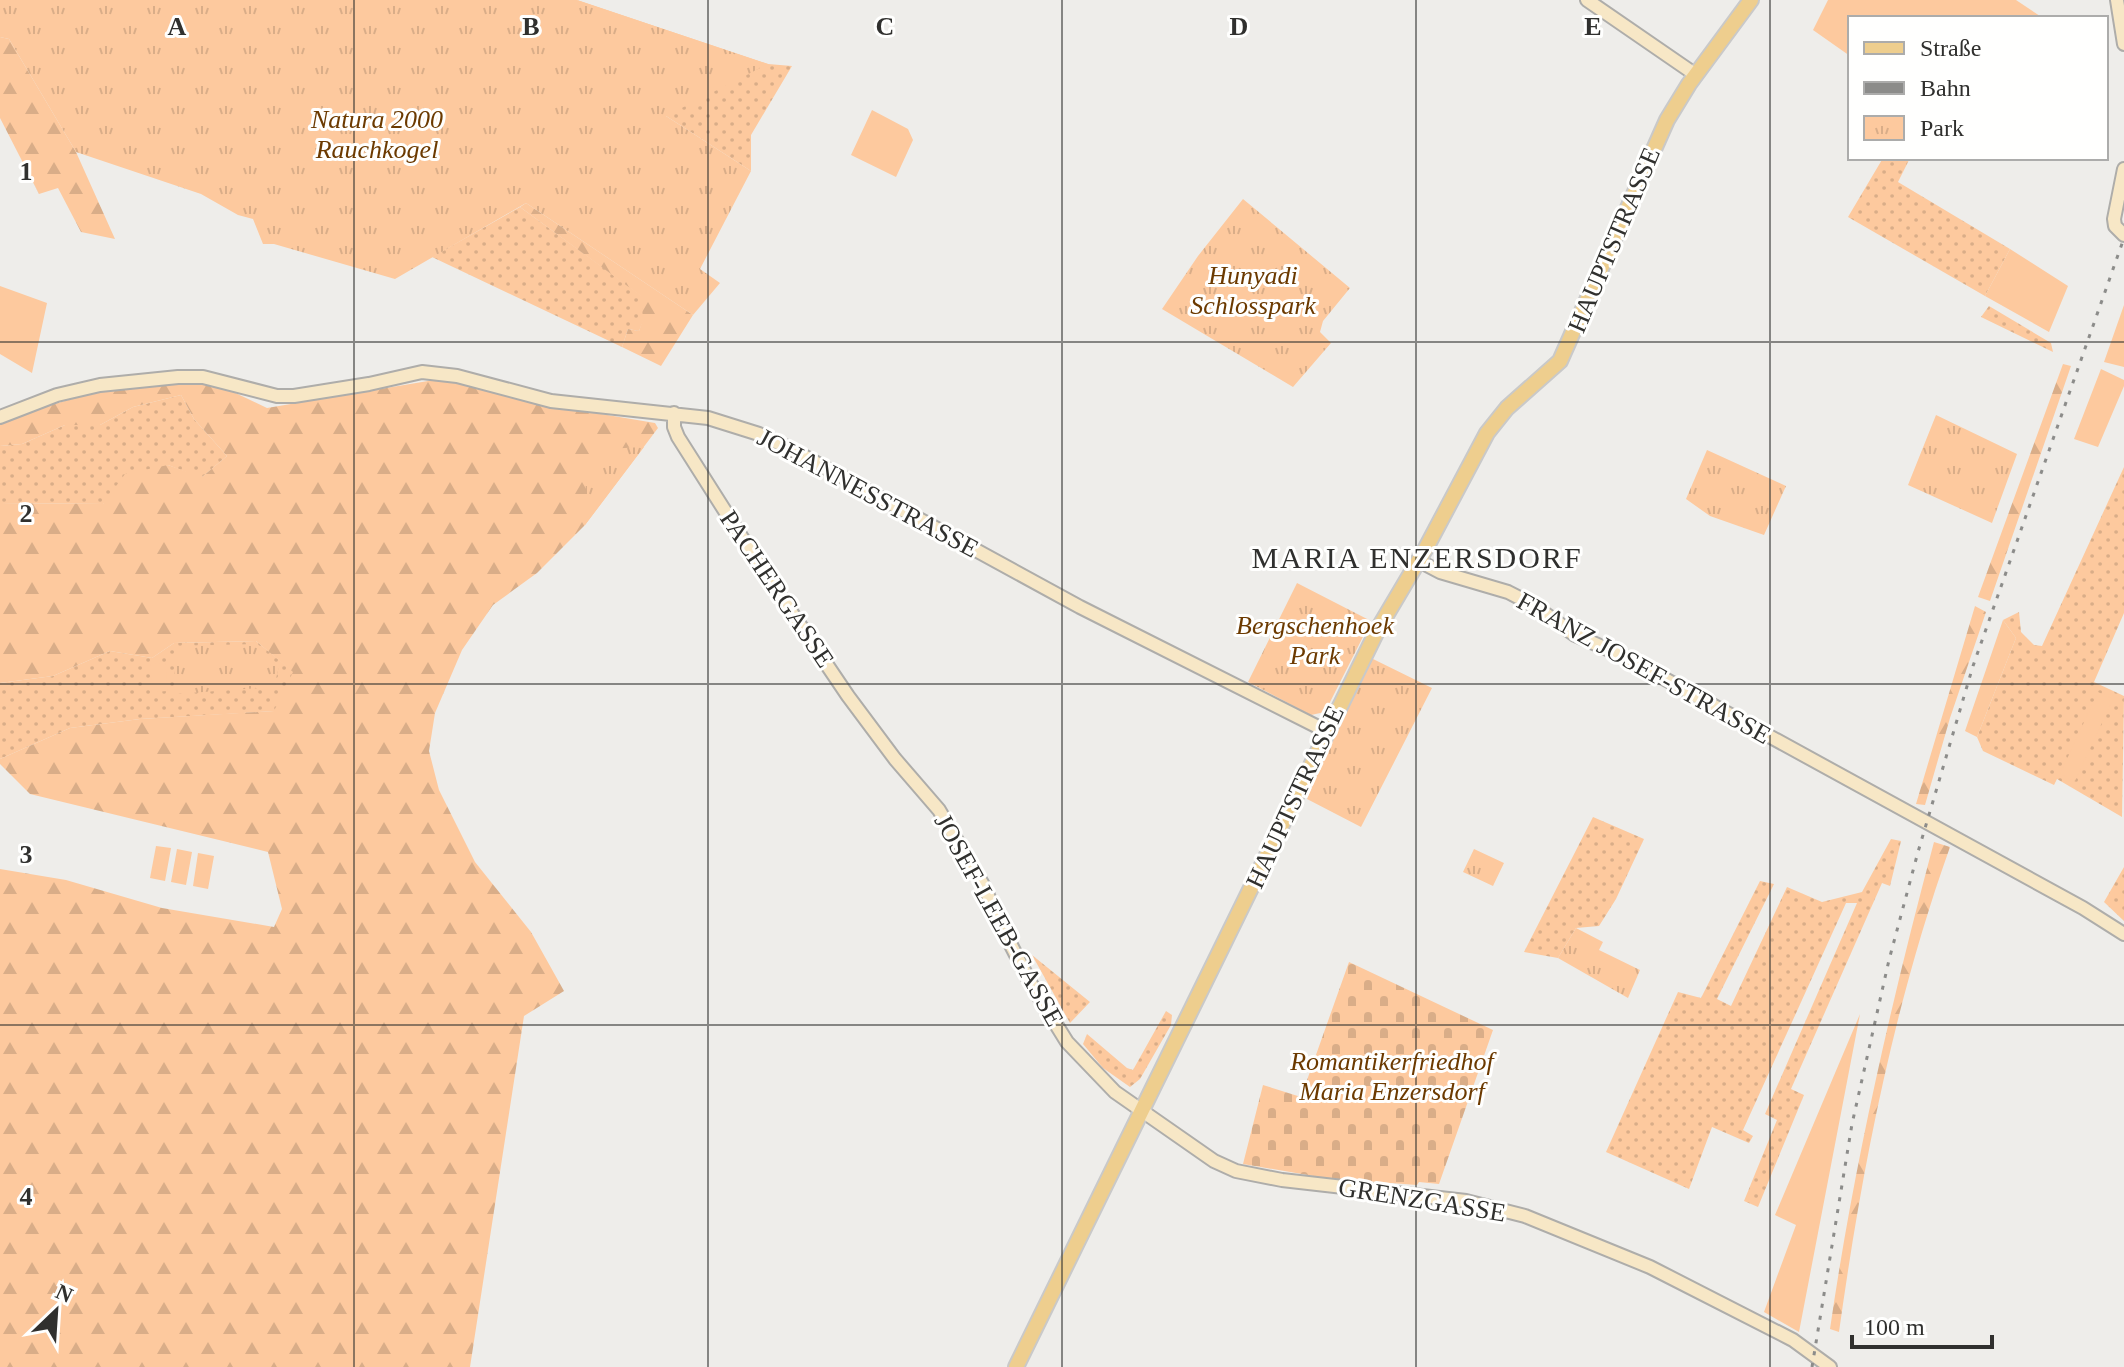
<svg xmlns="http://www.w3.org/2000/svg" width="2124" height="1367" viewBox="0 0 2124 1367" font-family="'Times New Roman',serif">
  <defs>
    <pattern id="grass-dots" width="8" height="8" patternUnits="userSpaceOnUse" patternTransform="scale(2)"><rect width="8" height="8" fill="#fdc99e"/><path d="M2 2h.1M6 6h.1" fill="none" stroke="#d9ad88" stroke-width="1.8" stroke-linecap="round"/></pattern>
    <pattern id="forest-firs" width="22" height="20" patternUnits="userSpaceOnUse" patternTransform="scale(2)"><rect width="22" height="20" fill="#fdc99e"/><path d="M5 1l3.5 6h-7zM16 11l3.5 6h-7z" fill="#d9ad88"/></pattern>
    <pattern id="cemetery-stones" width="16" height="16" patternUnits="userSpaceOnUse" patternTransform="scale(2)"><rect width="16" height="16" fill="#fdc99e"/><path d="M2 7V4a2 2 0 0 1 4 0v3zM10 15v-3a2 2 0 0 1 4 0v3z" fill="#d9ad88"/></pattern>
    <pattern id="park-tufts" width="24" height="20" patternUnits="userSpaceOnUse" patternTransform="scale(2)"><rect width="24" height="20" fill="#fdc99e"/><path d="M3 7l-1-3M5 7V3M7 7l1-3M15 17l-1-3M17 17v-4M19 17l1-3" fill="none" stroke="#d9ad88"/></pattern>
  </defs>
  <rect width="100%" height="100%" fill="#eeedea"/>
  <path fill="url(#grass-dots)" d="M577 0 768 64 792 66 751 135V171L666 116Z
    M1883 158H1910L1898 182 2010 249 1985 296 1848 217Z
    M520 207 642 296 644 319 639 331 628 329 622 347 432 257Z
    M1989 306 2051 343 2053 352 1981 317Z
    M181 395 194 419 227 456 201 478 168 465 103 504 0 503V446L22 444 65 425H100L133 407Z
    M2124 467V613L2094 682 2124 696 2122 817 2057 779 2054 785 1983 751 1977 737 2016 638 2003 620 2019 612 2021 632 2034 645 2042 646Z
    M256 641 294 672 275 711 140 719 70 728 0 759V683L53 676 110 651 152 658 174 643Z
    M1593 817 1644 839 1616 899 1599 926 1576 928 1558 958 1524 952Z
    M1891 839 1901 841 1890 886 1882 883 1791 1089 1804 1095 1758 1207 1744 1201 1777 1120 1765 1114 1857 903H1846L1743 1130 1753 1136 1749 1143 1712 1127 1689 1189 1606 1152 1678 992 1701 998 1760 881 1774 884 1717 999 1731 1006 1787 887 1822 902 1862 892Z
    M2124 867V921L2104 902Z
    M1032 955 1090 1002 1070 1023Z
    M1166 1011 1172 1015 1171 1025 1140 1079 1130 1087 1103 1068 1083 1044 1087 1034 1127 1068 1133 1070Z"/>
  <path fill="url(#forest-firs)" d="M0 37 9 39 76 152 115 239 81 232 58 188 39 194 0 118Z
    M526 203 693 315 661 366 622 347 628 329 639 331 643 319 641 296 520 207Z
    M2063 364 2071 366 1990 601 1978 597Z
    M208 380 267 408 434 380H456L542 404 655 423 658 428 585 525 537 573 493 605 462 650 435 713 429 751 439 790 475 862 531 932 564 991 524 1016 470 1367H0V869L66 880 162 908 274 927 282 909 268 852 30 794 0 764V759L70 728 140 719 274 711 293 672 256 641 174 643 152 658 110 651 53 676 0 683V503L103 504 125 474 168 465 202 477 227 456 194 419 181 395 133 407 100 425H65L22 444 0 446V423L44 407 113 387Z
    M1975 606 1986 612 1950 718 1925 805 1916 804Z
    M1934 842 1950 847C1894 1004 1862 1167 1839 1332L1830 1329C1854 1164 1891 1003 1934 842Z"/>
  <path fill="url(#cemetery-stones)" d="M1349 962 1493 1030 1439 1184 1419 1182 1417 1185 1325 1178 1243 1164 1263 1085 1301 1097Z"/>
  <path fill="url(#park-tufts)" d="M0 0H577L768 64 666 116 751 171 700 269 720 283 693 315 526 203 395 279 274 244H263L253 219 238 215 201 194 76 152 9 39 0 37Z
    M1243 199 1350 288 1323 321 1320 332 1331 343 1293 387 1162 309 1198 256Z
    M1936 415 2017 454 1992 523 1908 485Z
    M644 447 585 525 586 474 605 449Z
    M1707 450 1786 486 1764 535 1710 516 1686 499Z
    M1297 583 1371 621 1325 712 1311 715 1248 682Z
    M257 644 279 666 274 687 175 694 174 646Z
    M1371 658 1432 688 1361 827 1307 799 1334 735Z
    M1474 849 1504 863 1493 886 1463 872Z
    M1576 928 1603 942 1599 950 1640 970 1628 998 1558 958Z"/>
  <path fill="#fdc99e" d="M1828 0H2016L2043 18H1850V56L1813 30Z
    M872 110 908 129 913 140 896 177 851 155Z
    M2010 249 2068 286 2049 332 1985 296Z
    M0 286 47 303 32 373 0 354Z
    M2124 305V367L2104 362Z
    M2101 369 2124 380V386L2098 447 2074 439Z
    M2003 620 2016 638 1977 737 1965 731Z
    M165 663 168 691 152 692 150 664Z
    M2098 692 2113 699 2075 781 2060 774Z
    M156 846 171 848 165 881 150 878Z
    M177 849 192 852 186 885 171 882Z
    M198 853 214 856 208 889 193 886Z
    M1860 1014 1799 1332 1764 1312 1796 1225 1775 1215Z"/>
  <g fill="none" stroke-linecap="round" stroke-linejoin="round">
    <defs>
      <path id="secondary" d="M1587 0 1696 75
        M2117 0 2124 44
        M2124 169 2114 219 2115 226 2124 235
        M674 413V427L678 437 758 563 848 696 895 759 939 810 986 890 994 912 1031 984 1067 1042 1115 1092 1214 1161 1236 1171 1282 1180 1466 1201 1525 1216 1650 1267 1793 1340 1830 1367
        M0 417 57 395 100 385 178 377H203L277 396H294L369 384 422 372 457 376 551 401 708 418 759 434 789 448 1080 607 1326 731
        M1419 561 1440 572 1508 592 1533 605 1575 635 1623 656 2083 908 2124 934"/>
      <path id="primary" d="M1016 1367 1378 629 1426 548 1487 433 1507 408 1560 361 1667 120 1689 84 1751 0"/>
    </defs>
    <use href="#secondary" stroke="#aeadaa" stroke-width="16"/>
    <use href="#primary" stroke="#c9c9c9" stroke-width="18"/>
    <use href="#secondary" stroke="#f7e7c6" stroke-width="12"/>
    <use href="#primary" stroke="#eece8e" stroke-width="14"/>
    <path stroke="#8c8c8a" stroke-width="3" stroke-dasharray="4 8" stroke-linecap="butt" d="M1812 1367 1852 1124 1889 960 1918 852 1973 666 2124 238"/>
  </g>
  <path fill="none" stroke="#30302e" stroke-width="2" stroke-opacity="0.55" d="M354 0V1367M708 0V1367M1062 0V1367M1416 0V1367M1770 0V1367M0 342H2124M0 684H2124M0 1025H2124"/>
  <g text-anchor="middle" dominant-baseline="central" stroke-width="6" stroke-linejoin="round" paint-order="stroke">
    <g font-size="26" font-style="italic" fill="#6c3a00" stroke="#fffffe">
      <text x="377" y="119">Natura 2000<tspan x="377" dy="30">Rauchkogel</tspan></text>
      <text x="1253" y="275">Hunyadi<tspan x="1253" dy="30">Schlosspark</tspan></text>
      <text x="1315" y="625">Bergschenhoek<tspan x="1315" dy="30">Park</tspan></text>
      <text x="1392" y="1061">Romantikerfriedhof<tspan x="1392" dy="30">Maria Enzersdorf</tspan></text>
    </g>
    <g font-size="26" fill="#30302e" stroke="#fffffe">
      <text transform="translate(1614 240) rotate(-67)">HAUPTSTRASSE</text>
      <text transform="translate(868 493) rotate(28)">JOHANNESSTRASSE</text>
      <text transform="translate(777 589) rotate(56)">PACHERGASSE</text>
      <text transform="translate(1644 668) rotate(29)">FRANZ JOSEF-STRASSE</text>
      <text transform="translate(1295 797) rotate(-65)">HAUPTSTRASSE</text>
      <text transform="translate(999 920) rotate(61)">JOSEF-LEEB-GASSE</text>
      <text transform="translate(1422 1200) rotate(9)">GRENZGASSE</text>
    </g>
    <g font-size="30" letter-spacing="2" fill="#30302e" stroke="#fffffe">
      <text x="1417" y="557">MARIA ENZERSDORF</text>
    </g>
  </g>
  <g font-size="26" text-anchor="middle" font-weight="bold" fill="#30302e" stroke="#fffffe" stroke-width="6" stroke-linejoin="round" paint-order="stroke">
    <text x="177" y="35">A</text>
    <text x="531" y="35">B</text>
    <text x="885" y="35">C</text>
    <text x="1239" y="35">D</text>
    <text x="1593" y="35">E</text>
    <text x="26" y="180">1</text>
    <text x="26" y="522">2</text>
    <text x="26" y="863">3</text>
    <text x="26" y="1205">4</text>
  </g>
  <rect x="1848" y="16" width="260" height="144" fill="#fffffe" stroke="#acacab" stroke-width="2"/>
  <rect x="1864" y="42" width="40" height="12" fill="#eece8e" stroke="#acacab" stroke-width="2"/>
  <text x="1920" y="56" font-size="24" fill="#30302e">Straße</text>
  <rect x="1864" y="82" width="40" height="12" fill="#8c8c8a" stroke="#acacab" stroke-width="2"/>
  <text x="1920" y="96" font-size="24" fill="#30302e">Bahn</text>
  <rect x="1864" y="116" width="40" height="24" fill="url(#park-tufts)" stroke="#acacab" stroke-width="2"/>
  <text x="1920" y="136" font-size="24" fill="#30302e">Park</text>
  <g transform="translate(56 1311) rotate(25)" stroke="#fffffe" stroke-width="6" paint-order="stroke">
  <path d="M0-6L14 30L0 20L-14 30Z" fill="#30302e"/>
  <text y="-12" font-size="22" font-weight="bold" text-anchor="middle" fill="#30302e">N</text>
  </g>
  <path d="M1852 1335v12h140v-12" fill="none" stroke="#30302e" stroke-width="4"/>
  <text x="1864" y="1335" font-size="24" fill="#30302e" stroke="#fffffe" stroke-width="6" paint-order="stroke">100 m</text>
</svg>
